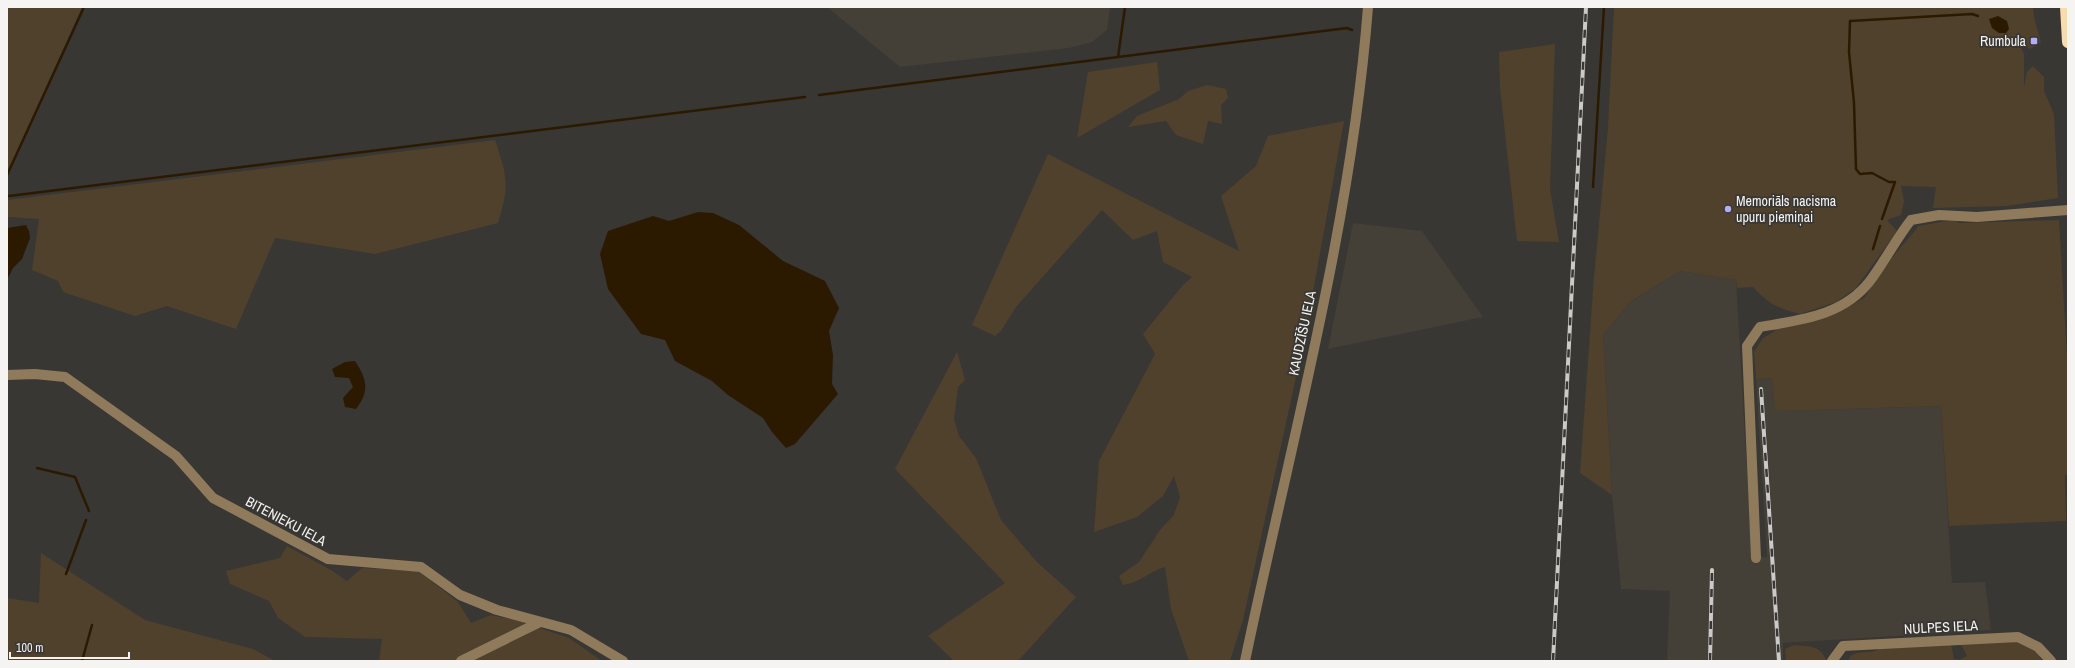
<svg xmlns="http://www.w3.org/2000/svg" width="2075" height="668" viewBox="0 0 2075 668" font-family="'Archivo Narrow',sans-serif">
  <rect width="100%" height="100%" fill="#383734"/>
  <path fill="#443f37" d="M827 7H1110L1107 30 1092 42 1069 48 900 67Z
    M1353 223 1422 231 1483 317 1328 349Z
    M1680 271 1736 280 1752 558 1767 557 1756 379 1772 378 1775 411 1941 406 1952 583 1985 582 1991 630 1783 643V661H1667L1670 591 1621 589 1612 495 1603 335 1630 302Z"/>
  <path fill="#50412d" d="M7 7H82L7 176Z
    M1614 7H2033L2034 17 2041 43 2029 49 2015 36 2024 54V87L2027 72 2033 66 2044 77V91L2054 114 2058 198 2007 206 1933 208 1936 187 1901 186 1904 201 1901 215 1887 220 1897 231 1856 288 1836 302 1800 314 1786 310 1772 304 1762 296 1753 287 1737 288 1736 280 1680 271 1630 302 1603 335 1612 495 1580 473 1594 277 1608 128Z
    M1555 44 1550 189 1559 242 1517 241 1500 88 1499 52Z
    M1157 62 1160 90 1077 138 1088 72Z
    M1207 85 1226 89 1228 98 1221 105 1222 124 1208 121 1203 144 1176 135 1166 121 1128 127 1137 116 1179 99 1188 91Z
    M1344 121 1305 336 1243 620 1230 661H1189L1171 609 1165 567C1148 572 1142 582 1123 585L1119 576 1139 562 1160 530 1174 515 1180 497 1174 476 1163 496 1137 517 1094 532 1099 461 1155 354 1143 334 1183 285 1192 277 1163 262 1157 231 1133 240 1102 210 1016 307 1001 331 995 336 972 325 1048 154 1239 251 1221 196 1256 166 1268 136Z
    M495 140C507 176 510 185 498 223L375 254 275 238 236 329 167 306 135 316 63 292 58 281 32 270 39 219 7 217V200Z
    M1953 220 1960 223 2059 220 2068 374V475H2065L2066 521 1949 526 1941 406 1775 411 1772 378 1756 379 1754 352 1763 338 1780 328 1810 322 1839 312 1864 298 1895 254 1915 231 1918 226Z
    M957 352 965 380 958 387 954 419 959 436 976 458 1001 520 1037 562 1076 597 1018 661H954L928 636 1005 583 895 469Z
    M287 546 331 570 347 581 362 568 419 571 458 602 471 623 491 615 519 621 569 638 602 661H379L382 639 305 637 278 618 269 601 230 584 226 571 280 558Z
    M41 553 145 620 253 649 275 661H7V598L39 603Z
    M2019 640 2036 649 2042 661H1849C1850 649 1867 654 1875 651 1879 650 1882 646 1886 646 1908 644 1929 648 1951 644L1954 659 1959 660 1967 656 1961 644Z
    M1794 645C1811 647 1819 644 1827 661H1786L1785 649Z"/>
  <path fill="#2c1a00" d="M1998 16 2007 21 2009 29 2006 33H1999L1992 28 1989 19Z
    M698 212 713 213 739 225 783 261 825 281 839 308 829 331 833 355 832 384 838 394 795 444 786 448 772 432 763 418 728 395 712 381 675 361 665 340 641 334 608 289 600 254 608 231 653 216 669 221Z
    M26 225 29 231 30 238 22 259 13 268 7 280V228Z
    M355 361C367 379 370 391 356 409L345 407 343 398 353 387 349 378 335 377 332 369 345 362Z"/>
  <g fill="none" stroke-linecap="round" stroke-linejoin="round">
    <path stroke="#2c1a00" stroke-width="2.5" d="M1118 57 1347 28 1352 30
      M819 95 1118 57 1125 7
      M7 175 84 7
      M1593 187 1604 7
      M7 195 9 196 805 97
      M1882 219 1895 182H1889L1872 173 1860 174 1856 169 1854 103 1849 52 1850 21 1972 14 1978 16
      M1873 249 1880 226
      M37 468 75 477 89 511
      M66 574 86 520
      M82 661 92 625"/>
    <path stroke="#907a5c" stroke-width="10" d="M7 375 35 374 65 377 176 456 213 498 328 559 421 567 460 595 497 610 571 630 623 661
      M1756 558 1747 346 1760 327C1800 320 1843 316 1870 281 1885 261 1896 239 1911 220L1939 215 1977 217 2068 210
      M461 661 540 622
      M1245 661C1290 445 1351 227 1368 7
      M1832 661 1843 646 2018 637 2038 647 2051 661"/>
    <path stroke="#fadaae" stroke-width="12" d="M2066 7 2068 42"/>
    <defs>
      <path id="rail" d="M1761 389 1779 661
        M1553 661 1586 7
        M1710 661 1712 570"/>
    </defs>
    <use href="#rail" stroke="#cbcac8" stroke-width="4"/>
    <use href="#rail" stroke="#383734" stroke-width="2.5" stroke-dasharray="8" stroke-linecap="butt"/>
  </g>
  <g fill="#b1adfa" stroke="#383734" stroke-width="1.5">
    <rect x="2030" y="37" width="8" height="8" rx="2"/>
    <circle cx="1728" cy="209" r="4"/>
  </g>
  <g text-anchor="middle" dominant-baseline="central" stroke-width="3.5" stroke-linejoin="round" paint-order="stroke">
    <g font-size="14" fill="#f5f4f2" stroke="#383734" text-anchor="end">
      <text x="2026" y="41">Rumbula</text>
      <text x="1736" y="201" text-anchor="start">Memoriāls nacisma<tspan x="1736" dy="16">upuru piemiņai</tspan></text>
    </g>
    <g font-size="14" fill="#f5f4f2" stroke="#383734">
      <text transform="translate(1302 333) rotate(-78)">KAUDZĪŠU IELA</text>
      <text transform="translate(286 521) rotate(28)">BITENIEKU IELA</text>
      <text transform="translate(1941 627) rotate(-3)">NULPES IELA</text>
    </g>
  </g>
  <rect width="2075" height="668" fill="none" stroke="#f5f4f2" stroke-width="16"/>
  <path d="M10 652v6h119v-6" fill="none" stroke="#f5f4f2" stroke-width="2"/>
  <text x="16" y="652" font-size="12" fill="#f5f4f2" stroke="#383734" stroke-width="3" paint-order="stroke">100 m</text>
</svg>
